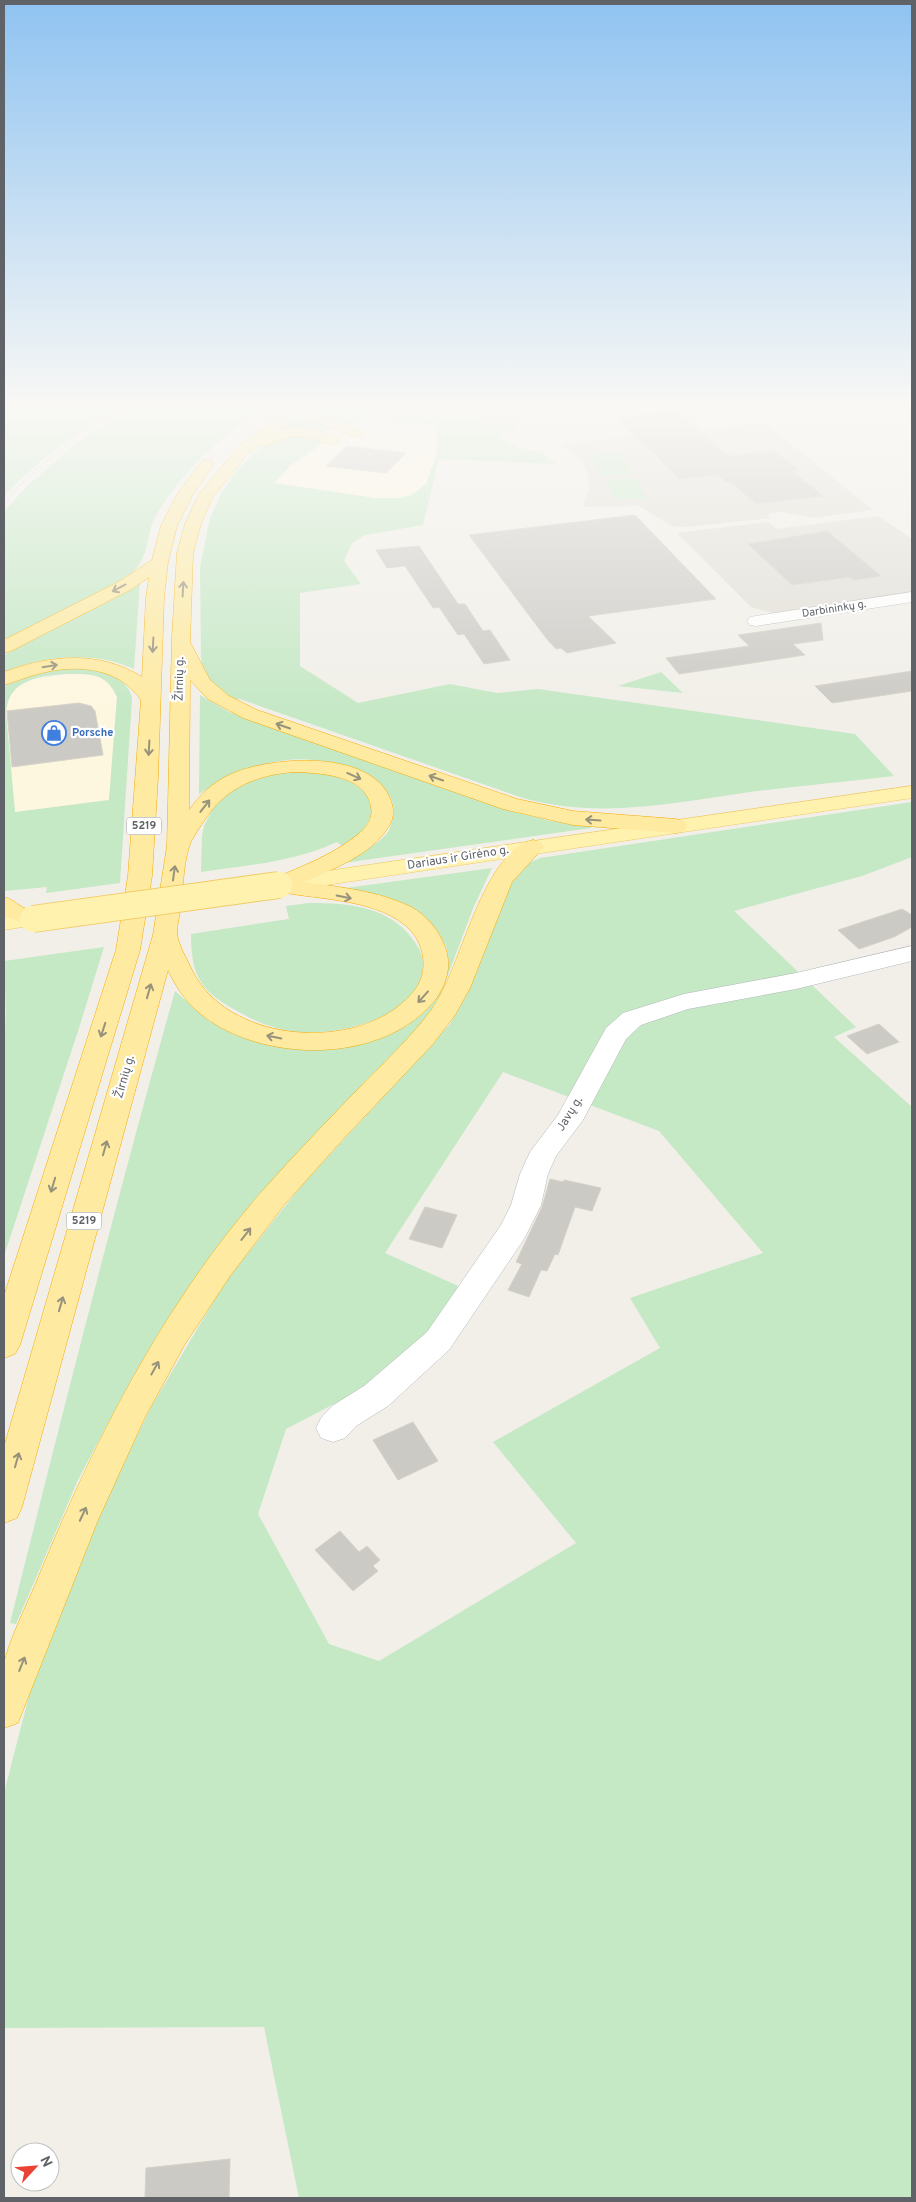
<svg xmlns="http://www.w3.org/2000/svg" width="916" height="2202" viewBox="0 0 916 2202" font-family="Overpass,sans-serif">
  <rect width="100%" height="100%" fill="#f1efe8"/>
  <path fill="#fef7e0" d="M371 417 437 426 438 451 426 485 412 495 400 498H375L274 483 290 466 321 444 318 438Z
    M65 674H83L100 677 111 684 117 697 109 800 15 813 6 713 7 699 15 688 31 680Z"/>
  <path fill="#e0deda" d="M351 405H543L512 421 387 416 350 406Z"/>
  <path fill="#e1ded6" d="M765 423 873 510 813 518 782 512 767 514 771 518 686 527 672 526 639 506 583 507 590 484 588 475 582 461 560 444Z
    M878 516 912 539V593L776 614 751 607 677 533 768 522 777 529Z"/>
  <path fill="#c5e8c5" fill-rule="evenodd" d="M4 405H125C80 431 39 458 4 496Z
    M141 405H268C222 436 188 464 158 512 142 537 155 556 125 579L4 641V512L28 485 77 443Z
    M351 405 387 416 512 421 514 431 503 434 499 438 520 448 543 453 555 464 439 459 423 525 365 535 352 543 344 561 361 584 300 593V666L358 703 450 684 497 693 538 689 855 734 894 776C846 782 798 786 750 792 673 803 596 820 520 797L240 699 229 700 221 694 203 671 201 656 200 567 210 518 222 492 239 468 268 440 286 435 318 438 322 442 321 444 290 466 274 483 375 498H400L412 495 426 484 438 451 437 426 371 417 347 426 320 415 316 411 318 405Z
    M302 414 332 428 323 432 308 430 277 432Z
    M621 453 633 474 601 475 590 455Z
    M636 478 647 498 616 500 605 480Z
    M140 582 134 669C96 651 42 655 4 672V655Z
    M76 668C98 671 126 673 132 698L120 883 46 893 47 887 4 891V686C25 672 52 669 76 668ZM65 674C90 674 106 672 117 697L109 800 15 812 6 713C8 680 38 676 65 674Z
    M661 672 683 693 618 686Z
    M200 695 229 712 249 719 511 811 551 821 591 826V828L336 864C353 855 376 848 388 832 391 826 394 816 394 810 391 769 319 756 287 760 252 764 228 776 199 794Z
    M299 770C315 772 331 774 346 780 385 797 375 829 342 846L337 842C294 862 248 865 201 872L202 836 204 826 217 800 251 779Z
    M912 802V857L862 876 734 911 856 1027 834 1037 912 1107V2198H299L264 2027 4 2028V1793L30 1692 88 1536 151 1407 225 1282 302 1185 450 1024 462 1003 512 879 524 865 540 858ZM503 1072 659 1131 763 1253 630 1298 660 1348 493 1442 576 1543 379 1661 329 1644 258 1514 286 1429 403 1368 467 1290 385 1253Z
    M492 868 474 906 440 996 425 1020 203 1267 161 1329 123 1395 78 1480 16 1624 10 1623C63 1411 116 1201 175 991L208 1020 233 1034 270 1045 379 1038 407 1026 422 1014 432 1001 443 982 449 961 446 946 435 928 422 916 339 889Z
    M309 903C349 903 392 906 416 944 426 958 425 975 415 990 394 1022 335 1035 298 1032 279 1030 258 1023 241 1013 202 992 191 979 191 934L289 919 286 906Z
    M104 947 79 1028 4 1256V1037C8 1012 4 987 4 961Z"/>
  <path fill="#cccac5" stroke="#d6d1c6" d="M677 411 728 456 775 451 798 470 792 471 823 496 756 504 731 482H726L717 475 680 479 616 418Z
    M347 446 406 453 386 473 326 466Z
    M635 515 716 599 588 616 616 643 567 653 561 648 556 649 546 638 469 535Z
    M827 531 881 576 854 580 850 577 792 585 748 544Z
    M419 546 458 604H465L483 631 490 630 510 660 484 664 464 634 458 635 439 607 433 608 405 566 387 568 376 550Z
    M821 623 823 640 793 644 805 655 679 674 666 658 749 646 738 635Z
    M912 671V691L832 703 815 686Z
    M79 703 91 706 95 711 103 755 12 767 7 711Z
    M902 909 912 915V927L894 937 859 949 838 930Z
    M879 1024 899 1042 867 1054 847 1036Z
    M550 1179 563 1182 564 1180 601 1188 592 1211 575 1207 558 1255 555 1254 547 1271 541 1270 529 1297 508 1290 522 1264 516 1262 542 1207Z
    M425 1207 457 1215 442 1248 409 1239Z
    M413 1422 438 1461 398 1480 373 1440Z
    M340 1531 359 1552 367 1546 380 1560 373 1566 378 1571 353 1591 315 1550Z
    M230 2159 229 2198H145L146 2168Z"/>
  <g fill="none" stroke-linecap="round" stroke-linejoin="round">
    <defs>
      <path id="minor" d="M379 405H397L381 415H371L369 412Z
        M638 405H684L677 409 623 415 616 411 618 408Z
        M912 592V602L756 626 750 625 747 621 750 617 756 616Z
        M912 946V961L796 989 688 1009 641 1025 626 1039 583 1120 556 1156 548 1174 541 1205 524 1239 449 1350 388 1406 356 1426 345 1438 333 1442 321 1438 316 1428 321 1418 332 1406 364 1386 427 1332 501 1225 511 1205 520 1174 530 1152 558 1115 606 1028 623 1013 684 994 796 973Z"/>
      <path id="primary" d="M912 786V798L279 892 271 890 267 885 271 880 279 878Z
        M33 912 41 914 45 919 41 924 4 930V916Z"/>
      <path id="trunk" d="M295 405H311L279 430C299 426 318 429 337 437L339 440 337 443 332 444 306 437H287L266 445 258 446 250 451 212 498 201 524 193 553 190 642 210 680 229 696 257 710 517 799 573 811 676 819 684 821 687 826 684 831 676 833 573 825 503 809 243 718 208 699 190 680 189 810C200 795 212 783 229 775 269 756 373 748 391 801 394 809 394 818 389 826 372 855 333 869 304 882 339 887 379 891 411 907 426 915 439 930 445 947 452 965 447 984 435 1000 382 1066 257 1064 196 1010 184 999 175 985 168 970L22 1507 17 1518 4 1523V1447L153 935 167 846 172 637 177 553 185 524 199 494 240 445ZM293 772C318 773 366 774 371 807 373 816 369 824 362 831 336 854 302 866 271 880L267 885 271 890C312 900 371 897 405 925 415 933 421 944 423 957 426 978 416 992 400 1005 344 1051 228 1040 193 972 188 961 178 945 177 933 177 926 179 918 180 911 183 890 183 867 189 847 192 837 201 826 206 818 226 787 258 775 293 772Z
        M313 412 361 430 363 433 361 436H351L308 419 306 416 308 413Z
        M207 460 212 461 214 464 192 496 177 526 168 562 164 598 158 778 152 876 140 950 20 1345 15 1354 4 1358V1296L116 950 128 876 141 700C118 666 74 664 38 674 26 677 15 682 4 685V672C50 655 99 650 142 677L146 598 149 577 132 589 11 651 4 653V640L120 581 152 560 161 526 176 496 202 461Z
        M533 840 541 842 544 847 512 882 470 988 455 1015 433 1044 344 1138 284 1205 230 1276 185 1344 145 1417 98 1520 18 1723 4 1728C4 1710 0 1675 5 1659 14 1628 31 1597 43 1566 99 1431 168 1298 265 1188 297 1152 331 1117 364 1083 388 1059 412 1036 432 1009 462 968 481 853 533 840Z
        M4 897C11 899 13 901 19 905 27 911 39 910 45 919L41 924 33 926 4 916Z"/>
    </defs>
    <use href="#minor" stroke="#b5b8bc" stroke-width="1"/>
    <use href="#primary" stroke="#f2c960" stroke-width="1"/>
    <use href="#trunk" stroke="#f9ab00" stroke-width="1"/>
    <use href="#minor" fill="#fff" fill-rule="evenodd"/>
    <use href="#primary" fill="#fff2af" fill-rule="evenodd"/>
    <use href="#trunk" fill="#feeaa1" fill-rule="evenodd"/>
    <path stroke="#b6b7b8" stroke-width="2" stroke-dasharray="0.5 4" stroke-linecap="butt" d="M4 501C41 462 83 431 130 405"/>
    <defs>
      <path id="primary-bridge" d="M33 919 279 885"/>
    </defs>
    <use href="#primary-bridge" stroke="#f2c960" stroke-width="28" stroke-linecap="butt"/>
    <use href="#primary-bridge" stroke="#fff2af" stroke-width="26"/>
  </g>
  <defs><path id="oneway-shaft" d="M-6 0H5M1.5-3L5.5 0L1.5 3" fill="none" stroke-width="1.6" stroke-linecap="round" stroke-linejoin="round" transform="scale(1.25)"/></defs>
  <g stroke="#97927c">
    <use href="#oneway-shaft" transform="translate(119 588) rotate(152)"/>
    <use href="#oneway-shaft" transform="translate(183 589) rotate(-87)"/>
    <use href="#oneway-shaft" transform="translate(153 645) rotate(93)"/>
    <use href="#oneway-shaft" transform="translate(50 666) rotate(-9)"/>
    <use href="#oneway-shaft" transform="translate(283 726) rotate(-161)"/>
    <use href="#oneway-shaft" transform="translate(149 748) rotate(93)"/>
    <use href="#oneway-shaft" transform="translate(354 776) rotate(24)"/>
    <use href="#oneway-shaft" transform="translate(436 778) rotate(-161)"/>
    <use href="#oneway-shaft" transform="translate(205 806) rotate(-52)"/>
    <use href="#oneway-shaft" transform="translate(593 820) rotate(-176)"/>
    <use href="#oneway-shaft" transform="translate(174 873) rotate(-82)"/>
    <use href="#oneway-shaft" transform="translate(344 897) rotate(11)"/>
    <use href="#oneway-shaft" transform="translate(149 991) rotate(-74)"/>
    <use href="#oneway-shaft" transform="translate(423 997) rotate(132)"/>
    <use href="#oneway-shaft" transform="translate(103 1030) rotate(108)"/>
    <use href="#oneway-shaft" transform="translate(274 1037) rotate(-169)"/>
    <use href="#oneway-shaft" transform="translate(105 1148) rotate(-74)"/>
    <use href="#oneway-shaft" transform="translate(53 1185) rotate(107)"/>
    <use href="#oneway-shaft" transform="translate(246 1234) rotate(-52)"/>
    <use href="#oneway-shaft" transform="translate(61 1304) rotate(-74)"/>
    <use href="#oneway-shaft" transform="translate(155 1368) rotate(-61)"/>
    <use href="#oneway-shaft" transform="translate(17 1460) rotate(-74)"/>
    <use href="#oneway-shaft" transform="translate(83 1514) rotate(-65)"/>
    <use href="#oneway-shaft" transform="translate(22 1664) rotate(-68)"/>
  </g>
  <linearGradient id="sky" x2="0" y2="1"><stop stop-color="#8fc3f1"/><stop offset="0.57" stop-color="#f9f8f5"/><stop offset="1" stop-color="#f9f8f5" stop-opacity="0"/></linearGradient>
  <rect width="916" height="713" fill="url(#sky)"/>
  <defs>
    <symbol id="shop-ring" viewBox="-11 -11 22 22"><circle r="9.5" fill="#fff" stroke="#3f7fe0" stroke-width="1.5"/><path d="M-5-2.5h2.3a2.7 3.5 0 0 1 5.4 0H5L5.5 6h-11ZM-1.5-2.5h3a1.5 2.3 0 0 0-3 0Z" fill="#3f7fe0"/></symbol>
  </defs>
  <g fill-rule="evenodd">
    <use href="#shop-ring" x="40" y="719" width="28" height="28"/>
  </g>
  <g text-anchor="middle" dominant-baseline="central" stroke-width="4.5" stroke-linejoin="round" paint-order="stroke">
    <g font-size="11" fill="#5f6368" stroke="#fff">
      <text transform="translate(834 609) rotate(-9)">Darbininkų g.</text>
    </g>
    <g font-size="11" font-weight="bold" fill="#366cbe" stroke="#fff" text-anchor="start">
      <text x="72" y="733">Porsche</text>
    </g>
    <g fill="#fff" stroke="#8f9295" stroke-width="1">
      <rect x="126.5" y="817.5" width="35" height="17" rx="4"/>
      <rect x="66.5" y="1212.5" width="35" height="17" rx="4"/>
    </g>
    <g font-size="11" font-weight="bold" fill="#5f6368">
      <text x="144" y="826">5219</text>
      <text x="84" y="1221">5219</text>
    </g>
    <g font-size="12" fill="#5f6368" stroke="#fff">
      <text transform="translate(180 679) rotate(-89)">Žirnių g.</text>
      <text transform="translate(458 858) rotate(-9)">Dariaus ir Girėno g.</text>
      <text transform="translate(125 1077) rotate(-74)">Žirnių g.</text>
      <text transform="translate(570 1114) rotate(-58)">Javų g.</text>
    </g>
  </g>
  <rect width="916" height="2202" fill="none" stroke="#5f6368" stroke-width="10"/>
  <g transform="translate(35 2167) rotate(64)"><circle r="24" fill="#ffffff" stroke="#bfc1c3"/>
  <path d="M0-4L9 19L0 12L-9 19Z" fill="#ea4335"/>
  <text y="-8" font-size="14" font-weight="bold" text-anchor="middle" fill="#5f6368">N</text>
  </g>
</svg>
